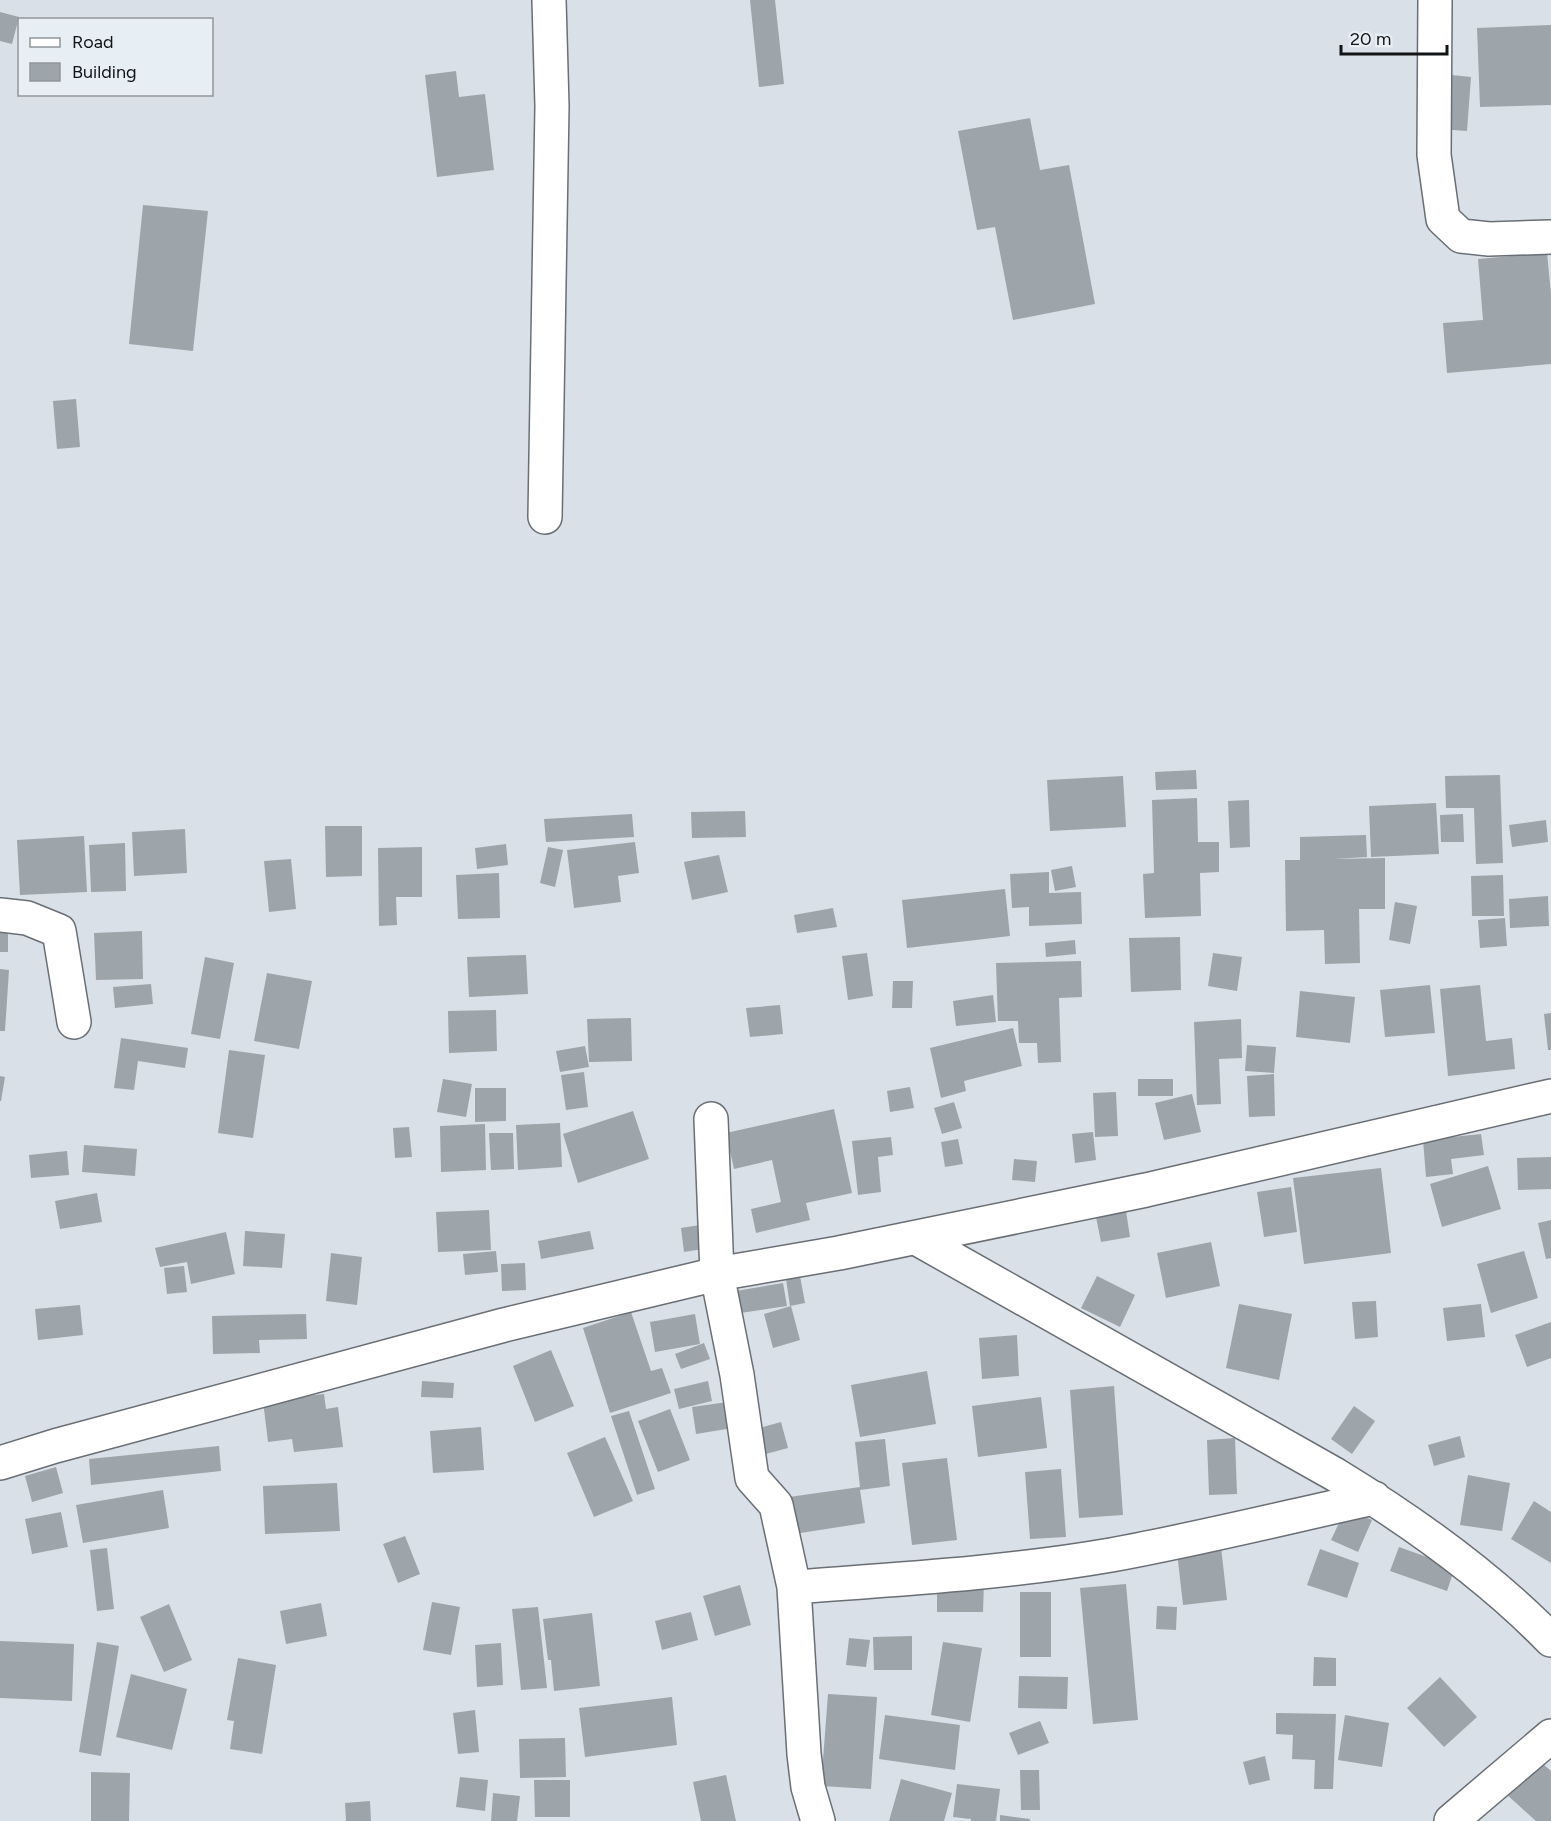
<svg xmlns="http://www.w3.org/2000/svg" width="1551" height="1821" viewBox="0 0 1551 1821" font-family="Figtree,sans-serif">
  <rect width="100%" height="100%" fill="#dae0e7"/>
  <path fill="#9da4aa" d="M750 0H775L784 84 759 87Z
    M0 12 19 17 12 44 0 41Z
    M1551 25V105L1480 107 1477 28Z
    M456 71 459 97 485 94 494 170 437 177 425 75Z
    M1442 74 1471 77 1467 131 1438 129Z
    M1030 118 1040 170 1069 165 1095 304 1013 320 995 227 977 230 958 131Z
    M143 205 208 211 193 351 129 344Z
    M1547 253 1551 294V364L1447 373 1443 323 1483 320 1478 259Z
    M76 399 80 447 57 449 53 401Z
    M1196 770 1197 789 1156 790 1155 772Z
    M1500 775 1503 863 1476 864 1474 808H1446L1445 776Z
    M1123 776 1126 827 1050 831 1047 780Z
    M1197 798 1198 842H1219V872L1200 873 1201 916 1145 918 1143 874 1154 873 1152 800Z
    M1249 800 1250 847 1230 848 1228 801Z
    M1436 803 1439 854 1371 857 1369 806Z
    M745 811 746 837 692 838 691 812Z
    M632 814 634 837 546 842 544 819Z
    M1463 814 1464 842H1441L1440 815Z
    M1546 820 1548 842 1512 847 1509 825Z
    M325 826H362V876L326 877Z
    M185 829 187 873 134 876 132 832Z
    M1366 835 1367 857 1333 859 1385 858V909H1359L1360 963 1325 964 1324 930 1286 931 1285 860H1300V837Z
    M84 836 87 892 20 895 17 840Z
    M635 842 639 873 618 876 621 902 574 908 567 850Z
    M125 843 126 891 91 892 89 845Z
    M506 844 508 865 477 869 475 848Z
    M422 847V897H396L397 925 379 926 378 848Z
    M548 847 563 850 555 887 540 883Z
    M719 855 728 892 692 900 684 862Z
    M291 859 296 909 269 912 264 861Z
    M1072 866 1076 887 1055 891 1051 870Z
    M1049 872V893L1081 892 1082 924 1029 926V907L1012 908 1010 874Z
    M499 873 500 918 458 919 456 875Z
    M1503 875 1504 916H1472L1471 876Z
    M1005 889 1010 936 907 948 902 900Z
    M1548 896 1549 926 1510 928 1509 899Z
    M1395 902 1417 906 1410 944 1389 940Z
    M833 908 837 927 797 933 794 915Z
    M1505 918 1507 946 1480 948 1478 920Z
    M0 929H8V952H0Z
    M142 931 143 979 96 980 94 933Z
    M1180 937 1181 990 1131 992 1129 938Z
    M1075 940 1076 954 1046 957 1045 943Z
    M867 953 873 996 848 1000 842 956Z
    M1213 953 1242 957 1237 991 1208 986Z
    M526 955 528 994 469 997 467 957Z
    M205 957 234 963 220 1039 191 1034Z
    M1081 961 1082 997 1059 998 1061 1062 1038 1063 1037 1043H1019L1018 1021H998L996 963Z
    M0 969 9 970 5 1031H0Z
    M267 973 312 981 299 1049 254 1041Z
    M893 981H913L912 1008H892Z
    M151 984 153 1004 115 1008 113 987Z
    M1430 985 1435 1033 1385 1037 1380 990Z
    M1480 985 1486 1041 1512 1038 1515 1069 1448 1076 1440 989Z
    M1300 991 1355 997 1350 1043 1296 1037Z
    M993 995 996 1022 956 1026 953 1001Z
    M780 1005 783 1034 750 1037 746 1008Z
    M496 1010 497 1051 449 1053 448 1011Z
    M1551 1013V1050H1548L1544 1014Z
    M631 1018 632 1061 589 1062 587 1019Z
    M1241 1019 1242 1058 1219 1059 1221 1104 1197 1105 1194 1022Z
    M1013 1028 1022 1066 964 1081 966 1091 941 1098 930 1048Z
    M121 1038 188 1048 185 1068 138 1061 134 1090 114 1088Z
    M1247 1045 1276 1047 1274 1073 1245 1071Z
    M585 1046 589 1067 560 1072 556 1051Z
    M229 1050 265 1055 253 1138 218 1133Z
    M584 1072 588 1107 566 1110 561 1075Z
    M1274 1074 1275 1116 1249 1117 1247 1076Z
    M0 1076 5 1077 1 1101H0Z
    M443 1079 472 1084 466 1117 437 1112Z
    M1138 1079H1173V1096H1138Z
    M910 1087 914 1108 890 1112 887 1091Z
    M475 1088H506V1121L475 1122Z
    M1116 1092 1118 1136 1095 1137 1093 1093Z
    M1192 1094 1201 1132 1164 1140 1155 1103Z
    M954 1102 962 1128 942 1134 934 1108Z
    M834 1109 852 1193 806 1203 810 1220 756 1233 751 1209 781 1202 772 1160 734 1169 726 1133Z
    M633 1111 649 1159 578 1183 563 1134Z
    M560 1123 562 1167 518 1170 516 1125Z
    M485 1124 486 1170 441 1172 440 1126Z
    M409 1127 412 1157 395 1158 393 1128Z
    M1093 1132 1096 1160 1075 1163 1072 1134Z
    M489 1133H513L514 1169 491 1170Z
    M1481 1134 1484 1155 1451 1159 1453 1174 1426 1177 1423 1140Z
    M891 1137 893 1155 878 1157 881 1192 858 1195 852 1141Z
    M958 1139 963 1164 945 1167 941 1142Z
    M84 1145 137 1149 135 1176 82 1172Z
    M67 1151 69 1175 31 1178 29 1155Z
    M1551 1157V1189L1518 1190 1517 1158Z
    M1014 1159 1037 1161 1035 1182 1012 1180Z
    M1488 1166 1501 1209 1442 1227 1430 1184Z
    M1381 1168 1391 1253 1304 1264 1293 1178Z
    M1291 1187 1297 1232 1264 1237 1257 1192Z
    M97 1193 102 1222 60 1229 55 1201Z
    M489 1210 491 1250 438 1252 436 1212Z
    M1126 1211 1130 1237 1101 1242 1096 1217Z
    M1551 1220V1258L1546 1259 1538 1223Z
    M700 1225 703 1249 684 1252 681 1228Z
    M245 1231 285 1234 282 1268 243 1266Z
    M590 1231 594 1249 541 1259 538 1241Z
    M226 1232 235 1274 191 1284 187 1262 160 1267 155 1248Z
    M1211 1242 1220 1286 1166 1298 1157 1253Z
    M496 1251 498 1272 465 1275 463 1254Z
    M1524 1251 1538 1298 1491 1313 1477 1264Z
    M331 1253 362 1257 357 1305 326 1301Z
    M525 1263 526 1290 502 1291 501 1264Z
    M184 1266 187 1292 167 1294 164 1268Z
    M800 1276 805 1303 790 1306 786 1279Z
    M1097 1276 1135 1295 1120 1327 1081 1308Z
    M783 1283 787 1306 734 1314 730 1292Z
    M1376 1301 1378 1337 1355 1339 1352 1302Z
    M1239 1304 1292 1314 1279 1380 1226 1368Z
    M1481 1304 1485 1337 1447 1341 1443 1308Z
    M80 1305 83 1335 38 1340 35 1309Z
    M791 1306 800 1340 773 1348 764 1314Z
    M631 1312 651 1371 662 1368 671 1393 610 1413 583 1328Z
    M306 1314 307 1339 259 1340 260 1353 213 1354 212 1316Z
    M695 1314 700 1344 655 1352 650 1322Z
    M1551 1322V1358L1527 1367 1515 1335Z
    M1017 1335 1019 1376 982 1379 979 1338Z
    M704 1343 710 1359 681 1369 675 1354Z
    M551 1350 574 1406 535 1422 513 1366Z
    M927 1371 936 1424 860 1437 851 1385Z
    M422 1381 454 1383 453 1398 421 1397Z
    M708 1381 712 1401 679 1409 674 1389Z
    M1114 1386 1123 1515 1079 1518 1070 1390Z
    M324 1394 326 1409 338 1407 343 1447 294 1452 292 1439 268 1442 263 1401Z
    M1041 1397 1047 1448 978 1457 972 1406Z
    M735 1401 739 1427 696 1434 692 1407Z
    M1354 1406 1375 1421 1352 1454 1331 1439Z
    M670 1409 690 1460 658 1472 638 1421Z
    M629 1411 655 1489 637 1495 611 1416Z
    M781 1422 788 1448 755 1457 748 1431Z
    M481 1427 484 1470 433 1473 430 1431Z
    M1460 1436 1465 1457 1434 1466 1428 1445Z
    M605 1437 633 1501 594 1517 567 1453Z
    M1235 1438 1237 1494 1209 1495 1207 1440Z
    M885 1439 890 1486 860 1490 865 1523 794 1534 789 1497 860 1487 855 1442Z
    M219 1446 221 1471 91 1485 89 1459Z
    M947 1458 957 1540 912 1545 902 1463Z
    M56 1467 63 1493 32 1502 25 1476Z
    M1061 1469 1066 1537 1030 1539 1025 1472Z
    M1468 1475 1510 1483 1502 1531 1460 1525Z
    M337 1483 340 1531 265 1534 263 1486Z
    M163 1490 169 1528 83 1543 76 1505Z
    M1534 1501 1551 1512V1563L1511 1539Z
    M1346 1508 1372 1520 1358 1552 1331 1540Z
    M61 1512 68 1547 32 1554 25 1519Z
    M405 1536 420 1574 398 1583 383 1544Z
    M1221 1547 1227 1600 1183 1605 1177 1552Z
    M1399 1547 1455 1567 1447 1591 1390 1571Z
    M107 1548 114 1609 97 1611 90 1550Z
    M1320 1549 1359 1563 1347 1598 1307 1585Z
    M984 1582 983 1612H937V1583Z
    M1126 1584 1138 1720 1093 1724 1080 1588Z
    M740 1585 751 1625 715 1636 703 1596Z
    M1020 1592H1051V1657H1020Z
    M432 1602 460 1607 451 1655 423 1650Z
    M321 1603 327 1636 286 1644 280 1611Z
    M169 1604 192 1660 164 1672 140 1617Z
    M1157 1606 1177 1607 1176 1630 1156 1629Z
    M538 1607 547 1688 521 1690 512 1609Z
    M691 1612 698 1640 662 1650 655 1621Z
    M592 1613 600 1686 554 1691 551 1660H548L543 1619Z
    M912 1636V1670H874L873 1637Z
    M849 1638 870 1640 866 1667 846 1665Z
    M0 1641 74 1644 72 1701 0 1698Z
    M97 1642 119 1646 101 1756 79 1752Z
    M943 1642 982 1648 970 1722 931 1715Z
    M501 1643 503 1685 477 1687 475 1645Z
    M1314 1657 1336 1658V1686H1313Z
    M238 1658 276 1665 262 1754 230 1749 234 1721 227 1720Z
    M131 1674 187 1689 172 1750 116 1737Z
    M1019 1676 1068 1677 1067 1709 1018 1708Z
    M1440 1677 1477 1717 1444 1747 1407 1708Z
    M828 1694 877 1697 871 1789 821 1786Z
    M672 1697 677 1745 585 1757 579 1708Z
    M475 1710 479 1752 458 1754 453 1713Z
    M1276 1713 1336 1714 1333 1789H1314L1315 1760 1292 1759 1293 1735 1276 1734Z
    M885 1715 960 1725 955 1770 879 1759Z
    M1345 1715 1389 1723 1382 1767 1338 1760Z
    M1040 1721 1049 1743 1018 1755 1009 1733Z
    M565 1738 566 1777 520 1778 519 1739Z
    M1265 1756 1270 1780 1249 1785 1243 1762Z
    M1536 1758 1551 1771V1821H1536L1505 1793Z
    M1020 1770H1039L1040 1810H1021Z
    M91 1772 130 1773 129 1821H91Z
    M726 1775 736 1821H701L693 1782Z
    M460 1777 488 1780 485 1811 456 1807Z
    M901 1779 952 1793 944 1821H889Z
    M534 1780H570V1817H535Z
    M957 1784 1000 1789 996 1821H971V1819L953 1817Z
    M493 1793 520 1796 517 1821H491Z
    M370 1801 371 1821H346L345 1803Z
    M1000 1815 1030 1819V1821H1000Z"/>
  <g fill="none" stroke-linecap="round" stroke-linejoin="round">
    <defs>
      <path id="street" d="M1435 0 1434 155 1443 219 1461 236 1489 239 1551 237
        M545 517 552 106 549 0
        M0 915 27 918 59 931 74 1022
        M711 1119 717 1274 737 1375 752 1478 776 1505 794 1587 804 1754 808 1787 818 1821
        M916 1238 1336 1475C1413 1522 1488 1575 1551 1640
        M794 1587C900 1579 1007 1573 1111 1555 1199 1539 1287 1517 1374 1498
        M1451 1821 1551 1736"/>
      <path id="secondary" d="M0 1463 55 1446 504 1325 717 1274 839 1253 1146 1190 1551 1096"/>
    </defs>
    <use href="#street" stroke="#696f74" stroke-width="36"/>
    <use href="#secondary" stroke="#696f74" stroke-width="36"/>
    <use href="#street" stroke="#fff" stroke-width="33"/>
    <use href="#secondary" stroke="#fff" stroke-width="33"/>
  </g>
  <rect x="18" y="18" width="195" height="78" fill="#e7eef4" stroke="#91969b" stroke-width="1.5"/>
  <rect x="30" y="38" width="30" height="9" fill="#ffffff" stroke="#91969b" stroke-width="1.5"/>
  <text x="72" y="48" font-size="18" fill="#111315">Road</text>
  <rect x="30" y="63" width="30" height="18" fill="#9da4aa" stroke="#91969b" stroke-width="1.5"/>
  <text x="72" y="78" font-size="18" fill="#111315">Building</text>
  <path d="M1341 45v9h106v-9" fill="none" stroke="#111315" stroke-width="3"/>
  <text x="1350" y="45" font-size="18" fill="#111315" stroke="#e7eef4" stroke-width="4.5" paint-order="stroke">20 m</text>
</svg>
